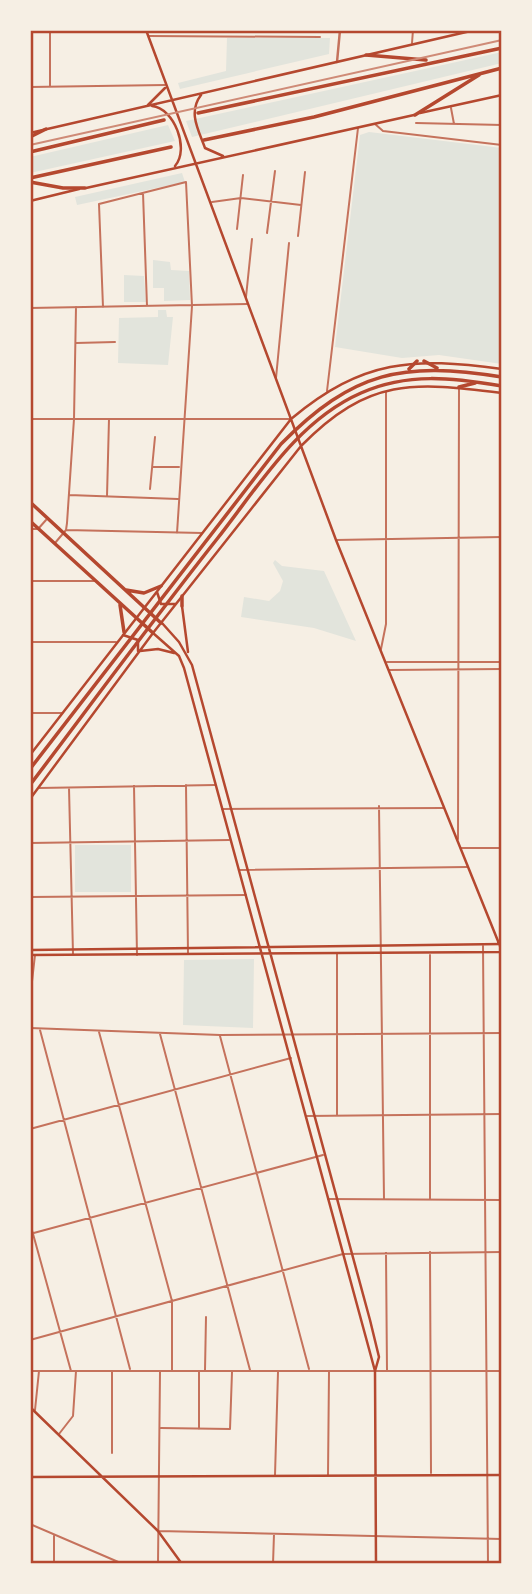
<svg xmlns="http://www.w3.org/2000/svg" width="532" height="1594" viewBox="0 0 532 1594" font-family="'DM Sans',sans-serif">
  <rect width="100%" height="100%" fill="#f6efe4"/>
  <path fill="#e2e4dc" d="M227 38H330L329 54 180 89 178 83 226 71Z
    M502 52V63L192 137 186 121Z
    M168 125 175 141 30 173V157Z
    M369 132 502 148V364L439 355 402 358 335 347 360 135Z
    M182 173 185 182 77 205 75 197Z
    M153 260 170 262 171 270 189 271 190 300 164 301V288H153Z
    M124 275 144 276 146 302H124Z
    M158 310H166L167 317H173L168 365 118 363 119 318 158 317Z
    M275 560 282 566 324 571 356 641 314 628 241 617 244 597 269 601 280 591 283 581 273 563Z
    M75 845H131V892H75Z
    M254 959 253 1028 183 1025 184 960Z"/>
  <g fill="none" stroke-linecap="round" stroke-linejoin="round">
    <path stroke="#c5725c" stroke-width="2" d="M50 30V86
      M149 36 320 37
      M412 43 413 30
      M30 87 165 85
      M451 108 454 124
      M416 123 502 125
      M375 124 383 131 502 145
      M143 193 147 306
      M212 202 241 198 301 205
      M237 229 243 175
      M267 233 275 171
      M298 236 305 172
      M246 297 252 239
      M103 307 99 204 186 182 192 306 177 533
      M30 308 247 304
      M76 343 115 342
      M276 378 289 243
      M327 391 358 128
      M30 419H290
      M153 467H179
      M150 489 155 437
      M69 495 178 499
      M107 496 109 419
      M30 529H38L46 520
      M66 530 202 533
      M336 540 502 537
      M55 543 66 530 67 523 74 419 76 307
      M30 581H95
      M30 642H116
      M381 649 386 624V392
      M387 662H502
      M389 670 502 669
      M30 713H62
      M186 785 188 954
      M134 786 137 955
      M39 788 215 785
      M69 788 73 954
      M379 806 384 1199
      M222 809 444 808
      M458 839 459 389
      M30 843 229 840
      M461 848H502
      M239 870 467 867
      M30 897 246 895
      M483 946 488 1564
      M30 999 35 955
      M30 1028 220 1035 502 1033
      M40 1030 130 1369
      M99 1032 172 1301V1370
      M160 1034 250 1370
      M220 1036 309 1369
      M337 1115V954
      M307 1116 502 1114
      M30 1129 291 1058
      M328 1199 502 1200
      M430 1199V955
      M30 1223 71 1371
      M30 1234 323 1155
      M430 1252 431 1473
      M386 1253 387 1370
      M30 1340 343 1254 502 1252
      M205 1370 206 1317
      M30 1371H502
      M35 1410 39 1371
      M161 1428 230 1429 232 1372
      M199 1429V1372
      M59 1434 73 1416 76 1371
      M112 1453V1371
      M275 1475 278 1372
      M328 1475 329 1372
      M30 1524 123 1564
      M159 1531 502 1539
      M54 1536V1564
      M158 1564 160 1372
      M273 1564 274 1534"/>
    <path stroke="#c5725c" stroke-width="2.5" d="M337 62 340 30"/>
    <path stroke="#b5482f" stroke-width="2.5" d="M146 30 336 540 502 951
      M201 95C188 112 198 129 205 148L223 156
      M148 105 165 88
      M152 106C174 108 190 149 175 166
      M420 113 502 95
      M30 133 475 30
      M86 188 414 115
      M30 201 79 189
      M157 592 161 604H175
      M182 606 188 652
      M162 623 179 642 192 665 370 1320 379 1357 375 1371
      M153 633 179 656 184 668 375 1371 376 1564
      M123 635 138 640V651
      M140 651 158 649 174 653
      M30 755 291 419C363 359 413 357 502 369
      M30 799 153 633 301 446C369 377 413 382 502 393
      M30 950 502 944
      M30 955 502 952
      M30 1407 158 1531 182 1564
      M30 1477 502 1475"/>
    <path stroke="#b5482f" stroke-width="3.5" d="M182 606V596"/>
    <path stroke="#b5482f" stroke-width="3.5" d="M366 55 426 60
      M198 113 502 48
      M415 115 479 75
      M30 137 46 129
      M204 140 314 117 502 68
      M30 152 164 120
      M30 178 171 147
      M30 182 63 188H85
      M424 361 437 368
      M409 369 417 361
      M459 387 475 383
      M30 502 161 623
      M30 521 153 633
      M126 590 144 593 161 586
      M120 605 124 632
      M30 769 281 444C353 371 403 361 502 377
      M30 785C92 703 153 620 217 539 258 487 297 421 361 393 408 372 453 378 502 386"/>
    <path stroke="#cf8b77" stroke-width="2" d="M30 145 502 40"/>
  </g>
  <rect width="532" height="1594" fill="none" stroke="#f6efe4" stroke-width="63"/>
  <rect x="32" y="32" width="468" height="1530" fill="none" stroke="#b5482f" stroke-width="2.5"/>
</svg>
